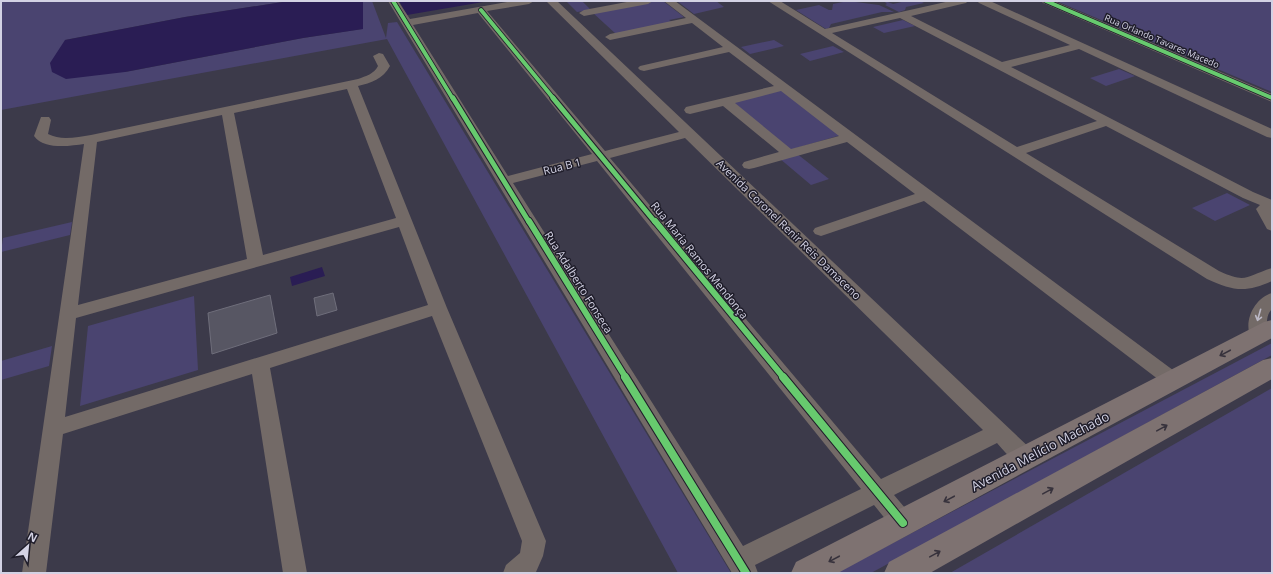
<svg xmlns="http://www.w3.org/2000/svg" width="1273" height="574" viewBox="0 0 1273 574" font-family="'Open Sans',sans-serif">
  <rect width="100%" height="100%" fill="#3c3a4a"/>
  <path fill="#4a4470" d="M1 1H289L185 17 65 40 125 72 303 38 362 29 363 1H372L386 38 388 23 397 22 731 573H678L387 39 1 110Z
    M566 1H582L591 10 577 12Z
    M656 1H663L684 17 669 20 672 22 616 34 593 13Z
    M677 1H716L724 7 694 14Z
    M848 1 879 5 894 12H882L831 24 829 28 826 29 796 10 819 5 829 10H832L833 4Z
    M906 1H920L924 3 906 7 905 10 899 12 885 5 887 4 885 2H888L893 4Z
    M1056 1H1272V92Z
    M903 20 915 26 884 33 873 27Z
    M774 40 784 46 750 54 741 47Z
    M833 46 844 52 810 61 800 54Z
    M1119 69 1135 76 1106 86 1090 78Z
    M781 90 841 135 790 150 733 102Z
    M796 153 829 179 811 185 779 158Z
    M1227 193 1250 205 1215 221 1192 208Z
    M72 222 70 235 1 252 3 238Z
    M194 296 198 370 80 406 88 326Z
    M1272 343V355L871 573H836Z
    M52 346 49 366 1 380V361Z
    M1272 388V573H950Z"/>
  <path fill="#2a1d54" d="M289 1H363V29L303 38 125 72 66 79 52 72 50 63 65 40 185 17Z
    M399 1H489L407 15Z
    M322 267 325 276 292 286 290 277Z"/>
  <path fill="#575663" stroke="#6f6e7b" d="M333 293 337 310 317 316 314 298Z
    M270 295 277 333 212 354 208 313Z"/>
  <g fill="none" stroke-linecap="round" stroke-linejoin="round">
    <path fill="#736a67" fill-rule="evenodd" d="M388 1H398L410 19 513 1H534L529 4 487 11 605 151 679 132 546 1H557L1034 452 1037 458 1034 464C1018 470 1007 454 997 443L894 495 911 515 915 523 911 531 903 534 895 531 874 505 755 565 758 573H732ZM478 13 592 154 508 176 413 25ZM685 138 983 430 881 479 610 158ZM597 161 861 489 743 546 513 183Z
      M632 1H653L648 4 584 16 579 13 584 10Z
      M664 1H675L1181 376 1184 381 1181 386 1174 389 1167 386 924 201 827 234 821 236 815 234 813 231 815 228 915 194 847 142 754 168 749 169 744 168 742 165 744 162 779 152 723 106 690 114 686 113 684 110 686 107 774 86 729 52 644 71 640 70 638 68 640 66 723 47 692 23 610 40 605 37 610 34 686 18ZM781 91 839 136 791 149 735 103Z
      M768 1H780L825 29 950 1H968L966 3 911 16 1002 62 1070 45 979 3 977 1H990L1272 129V138L1267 137 1079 49 1011 67 1253 192 1272 200V231L1267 229 1256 209 1260 205 1243 198 1106 126 1026 153 1219 271C1247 284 1246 276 1272 268V281C1246 293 1233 291 1207 279ZM900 18 1097 121 1017 147 832 33Z
      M1041 1H1054L1272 94V102L1043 3Z
      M379 53 383 54 390 66C383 79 371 83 358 86L447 308 546 541 543 556 536 572 503 573 506 565 520 553 522 541 432 316 270 368 307 573H283L252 374 63 434 46 573H22L84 144C70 146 44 150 34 136L41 117H49L51 120 48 134C61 141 77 137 91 135L358 79C366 76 374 74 378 66L373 56ZM347 89 396 218 263 255 234 113ZM222 115 247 259 78 305 97 142ZM399 227 428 305 65 417 76 318Z
      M1272 293V309C1263 318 1270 330 1264 340L1258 342 1252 340C1242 323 1254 298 1272 293Z"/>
    <path fill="#7e7271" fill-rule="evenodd" d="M1272 320V338L838 573H791L796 562 1264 322Z
      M1272 358V379L930 573H884L889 562 1263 360Z"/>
    <defs>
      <path id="cycleway-far3" d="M393 1 453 99
        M1046 1 1272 98
        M481 10 554 99"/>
      <path id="cycleway-far2" d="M453 98 529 222
        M553 98 655 222"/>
      <path id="cycleway-far1" d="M529 221 626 378
        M655 221 784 378"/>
      <path id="cycleway" d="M625 377 746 573
        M783 377 903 523"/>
    </defs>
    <use href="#cycleway-far3" stroke="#1f1d2a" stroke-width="5.5"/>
    <use href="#cycleway-far2" stroke="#1f1d2a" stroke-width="7"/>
    <use href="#cycleway-far1" stroke="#1f1d2a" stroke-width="8"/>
    <use href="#cycleway" stroke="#1f1d2a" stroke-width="10"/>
    <use href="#cycleway-far3" stroke="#67ca6e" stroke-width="4"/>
    <use href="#cycleway-far2" stroke="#67ca6e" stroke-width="5"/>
    <use href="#cycleway-far1" stroke="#67ca6e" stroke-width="6"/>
    <use href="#cycleway" stroke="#67ca6e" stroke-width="8"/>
  </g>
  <defs><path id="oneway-shaft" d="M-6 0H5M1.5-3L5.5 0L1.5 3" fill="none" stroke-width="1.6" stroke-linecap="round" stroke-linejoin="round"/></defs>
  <use stroke="#bbb8c5" href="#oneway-shaft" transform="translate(1259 315) rotate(106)"/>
  <g stroke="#37323c">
    <use href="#oneway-shaft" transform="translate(1225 353) rotate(152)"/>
    <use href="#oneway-shaft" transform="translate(1162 428) rotate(-29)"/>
    <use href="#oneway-shaft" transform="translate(1048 491) rotate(-29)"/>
    <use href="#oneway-shaft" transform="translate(949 499) rotate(152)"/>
    <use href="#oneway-shaft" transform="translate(935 554) rotate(-29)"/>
    <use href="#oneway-shaft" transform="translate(834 559) rotate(152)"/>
  </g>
  <g text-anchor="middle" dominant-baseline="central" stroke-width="3" stroke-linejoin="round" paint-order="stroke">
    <g font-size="9" fill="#d3d2e4" stroke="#1f1d2a">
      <text transform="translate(1162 41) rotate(23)">Rua Orlando Tavares Macedo</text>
    </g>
    <g font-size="11" fill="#d3d2e4" stroke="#1f1d2a">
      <text transform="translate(562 166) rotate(-14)">Rua B 1</text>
      <text transform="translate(789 229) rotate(44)">Avenida Coronel Renir Reis Damaceno</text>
      <text transform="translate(700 260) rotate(51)">Rua Maria Ramos Mendonça</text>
      <text transform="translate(579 282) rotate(58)">Rua Adalberto Fonseca</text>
    </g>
    <g font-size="13" fill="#d3d2e4" stroke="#1f1d2a">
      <text transform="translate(1040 451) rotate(-28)">Avenida Melício Machado</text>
    </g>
  </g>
  <rect width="1273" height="574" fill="none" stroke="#d3d2e4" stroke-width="4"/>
  <g transform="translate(28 546) rotate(27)" stroke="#1f1d2a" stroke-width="3" paint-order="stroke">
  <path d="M0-3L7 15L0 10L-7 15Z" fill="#d3d2e4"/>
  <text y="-6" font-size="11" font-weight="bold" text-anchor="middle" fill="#d3d2e4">N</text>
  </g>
</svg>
